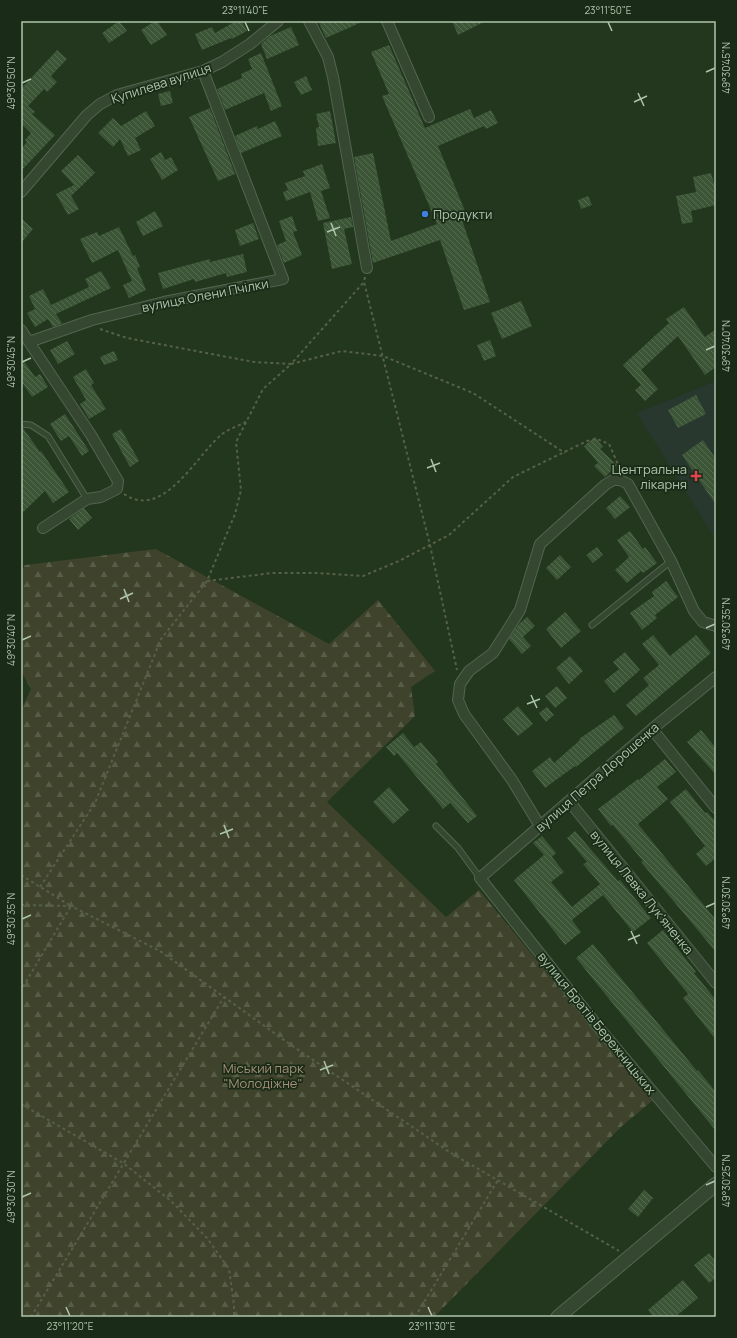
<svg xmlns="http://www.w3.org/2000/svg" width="737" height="1338" viewBox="0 0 737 1338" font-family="Manrope,sans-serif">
  <defs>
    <pattern id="forest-firs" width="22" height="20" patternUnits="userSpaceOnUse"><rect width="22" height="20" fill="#3f432b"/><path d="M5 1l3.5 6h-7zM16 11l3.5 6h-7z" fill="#585d47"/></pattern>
    <pattern id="building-back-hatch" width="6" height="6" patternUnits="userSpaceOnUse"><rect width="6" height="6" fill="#3c5536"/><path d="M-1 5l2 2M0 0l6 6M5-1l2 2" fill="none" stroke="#566c50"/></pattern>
  </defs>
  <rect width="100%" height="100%" fill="#22371e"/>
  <path fill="#29382f" d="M716 381V540L637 413Z"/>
  <path fill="url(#forest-firs)" d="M156 549 329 644 378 600 435 671 411 687 415 716 327 802 446 917 479 890 652 1101 622 1126 434 1317H21V710L31 689 21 671V571L25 565Z"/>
  <path fill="url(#building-back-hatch)" d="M119 21 127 31 109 43 102 33Z
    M155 21H157L167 35 151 45 141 30Z
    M236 21H242L247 31 232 39 231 38 202 50 195 34 212 27 215 33Z
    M318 21H364L326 38Z
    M452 21H486L458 35Z
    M291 27 299 45 267 59 261 44 270 36Z
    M389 45 425 128 470 109 474 118 491 110 498 123 486 129 484 126 438 146 468 218 462 220 490 302 464 310 440 240 373 263 354 157 373 153 391 241 437 224 382 96 389 94 371 52Z
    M57 50 67 59 51 76 57 82 47 92 44 89 28 106 35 112 32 114 55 135 21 171V149L27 142 25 140 31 133 21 123V89Z
    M261 53 282 106 271 111 264 93 225 110 217 89 242 78 241 74 252 69 248 59Z
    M306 76 312 90 301 95 294 82Z
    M170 91 173 103 161 106 158 94Z
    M210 108 235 174 218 181 189 117Z
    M146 111 155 126 135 138 141 150 128 156 120 139 113 147 98 133 113 118 121 126Z
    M330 111 336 143 318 146 316 128 319 127 316 114Z
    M275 121 282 136 241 153 235 136 257 126 258 129Z
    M161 152 165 160 171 157 178 170 162 180 150 159Z
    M78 155 95 173 71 196 79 209 68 215 56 194 74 185 61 171Z
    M322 164 330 188 321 191 330 218 318 221 310 192 286 201 283 192 288 190 285 183 305 176 303 171Z
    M711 173 716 190V205L691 211 693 222 682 224 676 196 696 192 693 177Z
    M588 196 592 205 581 209 578 200Z
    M155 211 163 226 143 236 136 222Z
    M292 216 297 231 293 232 302 255 284 263 277 245 286 241 279 221Z
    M351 217 353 227 344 229 352 264 332 269 323 223Z
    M21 218 33 229 21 243Z
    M253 223 259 239 240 246 235 230Z
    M119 227 133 256 135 255 140 267 137 268 146 290 129 298 123 285 132 281 118 250 92 263 80 239 97 232 99 236Z
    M243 254 247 272 227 277 226 273 195 282 194 279 163 289 158 273 210 259V262Z
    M101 271 111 288 56 314 62 323 59 325 53 327 48 319 35 327 27 313 35 309 29 296 43 289 51 305 89 287 85 279Z
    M521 301 532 326 502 339 491 313Z
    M684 307 705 337 716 329V367L705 375 678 336 641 370 658 389 645 401 635 390 641 385 623 365 669 323 666 319Z
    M490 340 496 356 484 361 477 345Z
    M67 341 75 354 58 364 50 350Z
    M114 351 118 360 104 365 100 357Z
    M21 357 35 377 40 374 48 387 32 397 21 381Z
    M86 369 94 383 91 385 106 409 89 419 80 404 86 400 73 377Z
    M696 395 706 414 678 428 668 410Z
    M65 414 89 451 82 456 69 436 61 441 50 424Z
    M21 428H23L40 452 41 451 69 492 53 503 45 491 21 514Z
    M121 429 139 461 130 467 112 434Z
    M595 437 603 447 600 449 617 465 605 477 594 466 598 463 584 446Z
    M703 440 716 459V505L682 455Z
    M620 496 630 507 615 519 606 508Z
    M84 508 92 518 78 530 69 519Z
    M630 531 643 549 645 547 657 563 643 573 641 571 627 583 615 570 629 557 617 540Z
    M597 547 603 555 593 563 586 555Z
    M560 555 571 567 557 580 546 568Z
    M666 581 678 597 655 615 657 618 642 630 630 613 654 596 652 592Z
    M565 612 581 631 561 648 546 629Z
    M527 617 535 626 523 637 531 646 522 654 509 639 519 624Z
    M653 635 670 656 696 635 711 653 636 716 626 705 649 685 643 678 659 665 642 644Z
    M625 652 640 670 614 693 604 681 619 669 613 662Z
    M570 656 583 671 569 684 556 668Z
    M557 686 567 698 555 708 545 696Z
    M518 706 533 724 518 736 503 719Z
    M547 707 554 715 546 722 539 713Z
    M614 715 624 728 576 767 575 766 545 788 532 771 550 757 554 763 580 740 579 739Z
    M701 730 716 748V775L687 742Z
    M403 733 414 747 421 742 438 762 436 764 477 816 468 823 450 803 443 809 397 753 394 756 386 747Z
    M665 759 676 772 657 787 668 799 638 824 716 920V952L641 862 643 861 613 825 611 826 598 809 638 779 639 780Z
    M389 787 409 810 393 824 373 802Z
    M686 789 705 813 707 812 716 822V858L706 866 696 854 705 846 670 802Z
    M575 831 618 881 620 880 651 918 633 932 603 895 572 920 581 932 565 945 514 880 544 855 533 843 542 836 556 853 552 857 564 872 551 882 572 907 600 884 583 864 587 862 567 838Z
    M663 930 696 972 694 973 716 1000V1040L683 998 688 994 647 943Z
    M593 944 697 1071 698 1070 716 1092V1131L576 958Z
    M644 1190 653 1198 638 1217 628 1209Z
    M709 1253 716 1262V1278L709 1283 694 1265Z
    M683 1280 698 1298 675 1317H653L648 1310Z"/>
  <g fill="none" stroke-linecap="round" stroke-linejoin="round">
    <defs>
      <path id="service" d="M21 424 31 425 48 436 87 499
        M592 625 671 561
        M436 826 458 848 480 878"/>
      <path id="minor" d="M309 21 328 57 333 77 367 268
        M387 21 429 117
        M21 192 87 115 100 104 117 95 203 71 222 62 250 44 278 21
        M21 330 91 435 118 481 117 489 101 497 87 499 43 528
        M29 342 92 320 164 302 283 279 203 71
        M716 677 652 729 480 878 600 1029 716 1167
        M652 729 716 808
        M569 801 716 983
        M540 826 512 780 464 714 458 700 460 684 469 671 493 653 520 610 540 544 605 485 613 480H620L628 484 671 561 694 611 703 622 716 626"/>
      <path id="tertiary" d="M558 1317 716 1184"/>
    </defs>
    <use href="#service" stroke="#52654f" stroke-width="7"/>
    <use href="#minor" stroke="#52654f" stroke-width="12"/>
    <use href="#tertiary" stroke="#52654f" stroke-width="15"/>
    <path stroke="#566048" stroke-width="2" stroke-dasharray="3 3" stroke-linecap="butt" d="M365 277 364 282 430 545 457 670
      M100 329 127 338 254 362 291 364 364 282
      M124 494C163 521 196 456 221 435 228 429 238 426 246 422
      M207 581 272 573H317L363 576 399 561 449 535 513 477 587 441 597 439 609 444 621 471
      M21 875 71 906 21 990
      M40 887 95 803 161 639 207 581 235 514 241 490 236 442 263 389 291 364 342 351 383 356 473 393 565 453
      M21 905 71 906 160 951 291 1045 451 1153 619 1251
      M21 1104 123 1163 171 1201 207 1238 229 1269 234 1305V1317
      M31 1317 224 997
      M415 1317 498 1180"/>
    <use href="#service" stroke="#354731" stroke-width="5"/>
    <use href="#minor" stroke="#354731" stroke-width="10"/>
    <use href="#tertiary" stroke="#354731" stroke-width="13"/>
  </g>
  <path fill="none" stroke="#aec5ab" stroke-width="1.5" d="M245 22 249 31M608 22 612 31M706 72 715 68M22 83 31 79M638 93 644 106M634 102 647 96M331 223 336 236M327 232 340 227M706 350 715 346M22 362 31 358M431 459 436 472M427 468 440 463M124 589 129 602M120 599 133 593M706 628 715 624M22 640 31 636M531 695 537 708M527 704 540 699M224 825 229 838M220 834 233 829M706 907 715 903M22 919 31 915M631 931 637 944M628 940 640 935M324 1061 329 1074M320 1070 333 1065M706 1185 715 1181M22 1197 31 1193M66 1307 70 1316M428 1307 432 1316"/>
  <circle fill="#3f7fe0" stroke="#1a2b17" stroke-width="1.5" cx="425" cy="214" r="4"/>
  <path fill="#e0444e" stroke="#1a2b17" stroke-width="1.5" d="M694 470h4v4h4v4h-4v4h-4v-4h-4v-4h4z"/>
  <g text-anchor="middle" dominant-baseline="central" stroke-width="3.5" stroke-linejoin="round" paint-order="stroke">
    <g font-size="13" fill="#aec5ab" stroke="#1a2b17">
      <text transform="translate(161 83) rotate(-18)">Купилева вулиця</text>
      <text transform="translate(205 295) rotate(-11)">вулиця Олени Пчілки</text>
      <text transform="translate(597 777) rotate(-41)">вулиця Петра Дорошенка</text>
      <text transform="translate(642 892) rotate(51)">вулиця Левка Лук'яненка</text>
      <text transform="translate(597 1023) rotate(51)">вулиця Братів Бережницьких</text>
    </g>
    <g font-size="13" fill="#aec5ab" stroke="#1a2b17" text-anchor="start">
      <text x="433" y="214">Продукти</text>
      <text x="687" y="469" text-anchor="end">Центральна<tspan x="687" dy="15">лікарня</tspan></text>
    </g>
    <g font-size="13" fill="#a68f7a" stroke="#1a2b17">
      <text x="263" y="1068">Міський парк<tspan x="263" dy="15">"Молодіжне"</tspan></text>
    </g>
  </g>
  <rect width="737" height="1338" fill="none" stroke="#1a2b17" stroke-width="44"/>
  <rect x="22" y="22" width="693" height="1294" fill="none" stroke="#aec5ab" stroke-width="1.5"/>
  <g font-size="10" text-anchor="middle" fill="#aec5ab">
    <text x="245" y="14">23°11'40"E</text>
    <text x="608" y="14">23°11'50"E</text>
    <text transform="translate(726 68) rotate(-90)" y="4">49°30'45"N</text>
    <text transform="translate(11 83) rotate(-90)" y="4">49°30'50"N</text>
    <text transform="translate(726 346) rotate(-90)" y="4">49°30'40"N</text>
    <text transform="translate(11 362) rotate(-90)" y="4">49°30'45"N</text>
    <text transform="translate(726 624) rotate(-90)" y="4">49°30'35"N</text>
    <text transform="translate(11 640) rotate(-90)" y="4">49°30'40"N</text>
    <text transform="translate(726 903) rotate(-90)" y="4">49°30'30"N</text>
    <text transform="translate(11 919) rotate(-90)" y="4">49°30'35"N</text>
    <text transform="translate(726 1181) rotate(-90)" y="4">49°30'25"N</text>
    <text transform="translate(11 1197) rotate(-90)" y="4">49°30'30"N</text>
    <text x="70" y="1330">23°11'20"E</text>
    <text x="432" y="1330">23°11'30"E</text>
  </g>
</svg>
